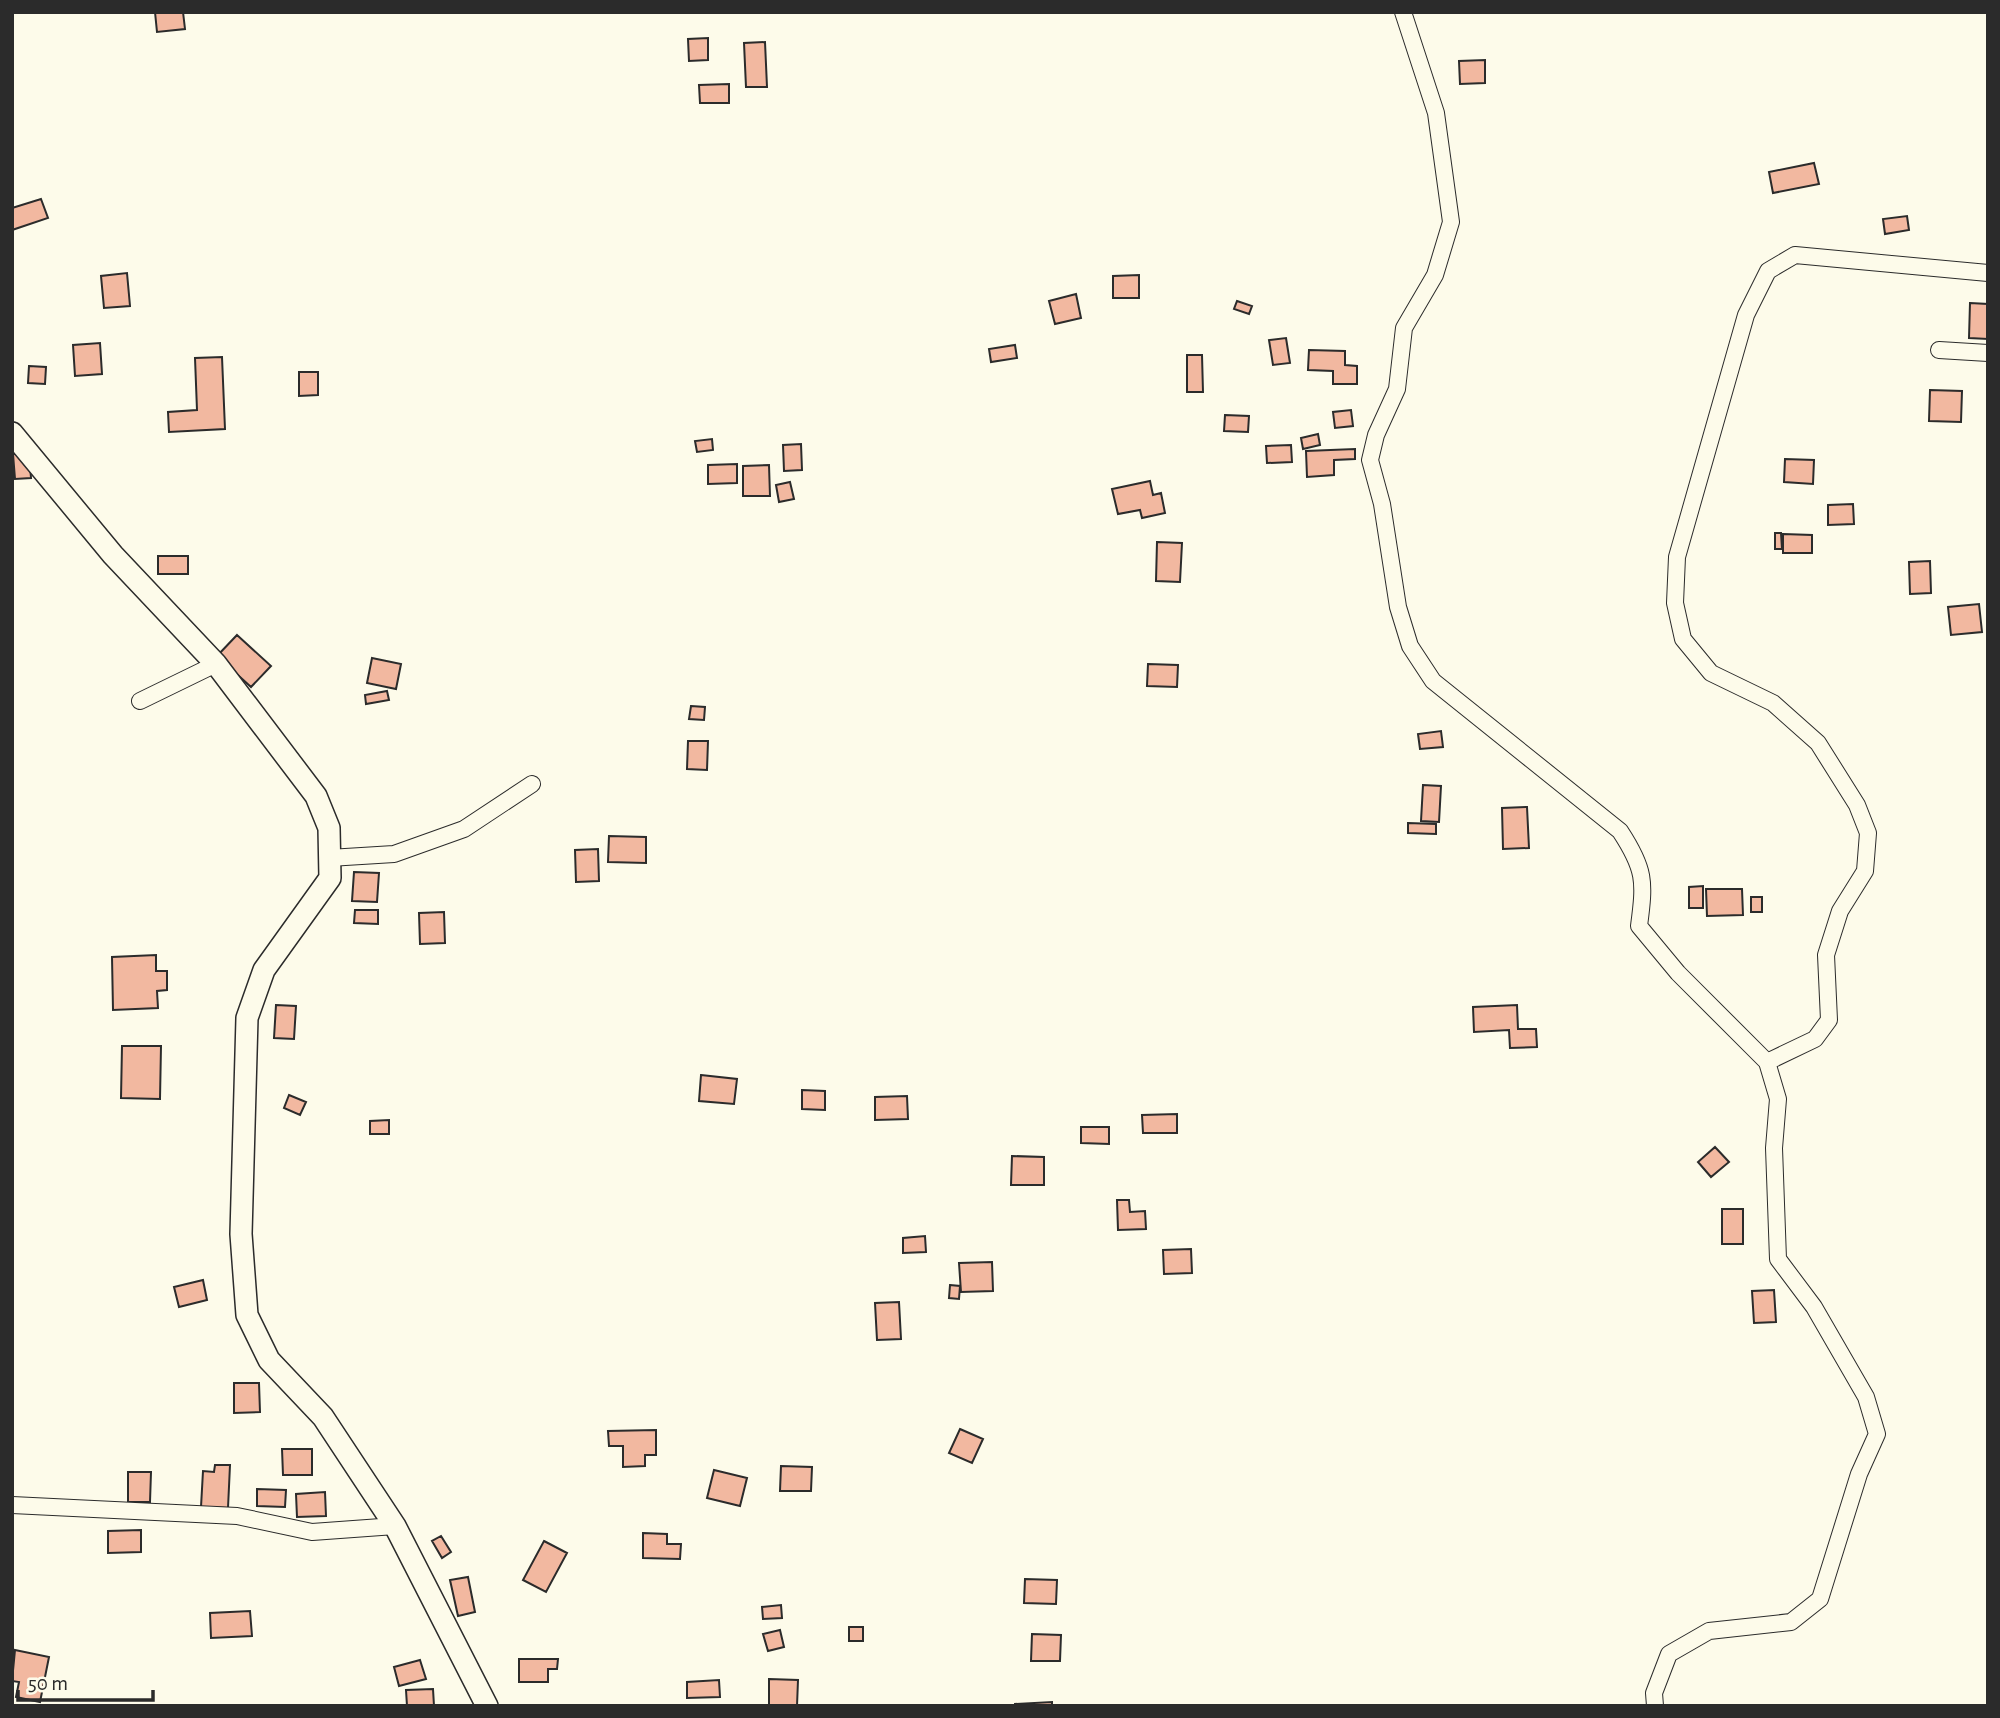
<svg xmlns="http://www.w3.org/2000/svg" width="2000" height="1718" viewBox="0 0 2000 1718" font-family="'Alegreya Sans',sans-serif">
  <rect width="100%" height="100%" fill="#fdfbea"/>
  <path fill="#f2b8a0" stroke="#2b2b2b" stroke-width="2" d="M155 12H183L185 29 157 32Z
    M708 38V60L689 61 688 39Z
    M765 42 767 87H746L744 43Z
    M1485 60V83L1460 84 1459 61Z
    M729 84V103H700L699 85Z
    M1814 163 1819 184 1773 193 1769 172Z
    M41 199 48 218 12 230V208Z
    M1907 216 1909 230 1885 234 1883 219Z
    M127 273 130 306 104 308 101 276Z
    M1139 275V298H1113V276Z
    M1076 294 1081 318 1055 324 1049 301Z
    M1237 301 1252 306 1249 314 1234 309Z
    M1970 303 1988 304V339L1969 338Z
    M1286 338 1290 363 1273 365 1269 340Z
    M100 343 102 374 75 376 73 345Z
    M1015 345 1017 358 991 362 989 349Z
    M1309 350 1345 351V365L1357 366V384H1333V371L1308 370Z
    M1187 355H1202L1203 392H1187Z
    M222 357 225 429 169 432 168 412 197 410 195 358Z
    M29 366 46 367 45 384 28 383Z
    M299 372H318V395L299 396Z
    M1930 390 1962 391 1961 422 1929 421Z
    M1351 410 1353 426 1335 428 1333 412Z
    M1225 415 1249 416 1248 432 1224 431Z
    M1318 434 1320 445 1303 449 1301 438Z
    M712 439 713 450 697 452 695 441Z
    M801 444 802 470 784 471 783 445Z
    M1291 445 1292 462 1267 463 1266 446Z
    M1355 449V459L1334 460V475L1307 477 1306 451Z
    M29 453 31 478 15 479 13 454Z
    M1785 459 1814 460 1813 484 1784 482Z
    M737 464V483L708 484V465Z
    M769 465 770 496H743V466Z
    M1150 481 1153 495 1161 493 1165 513 1142 518 1140 510 1118 514 1112 489Z
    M790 482 794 499 779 502 776 485Z
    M1853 504 1854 524 1828 525V505Z
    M1775 533H1781L1782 549H1775Z
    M1783 534 1812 535V553H1783Z
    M1157 542 1182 543 1180 582 1156 581Z
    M158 556H188V574H158Z
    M1930 561 1931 593 1910 594 1909 562Z
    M1979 604 1982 632 1951 635 1948 607Z
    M237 635 271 666 251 687 217 656Z
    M372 658 401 664 396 689 367 683Z
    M1148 664 1178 665 1177 687 1147 686Z
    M387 691 389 700 366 704 365 695Z
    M691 706 705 707 704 720 689 719Z
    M1441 731 1443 747 1420 749 1418 734Z
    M688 741H708L707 770 687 769Z
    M1423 785 1441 786 1439 822 1421 821Z
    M1527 807 1529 848 1503 849 1502 808Z
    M1408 823 1436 824V834L1408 833Z
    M609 836 646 837V863L608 862Z
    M598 849 599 881 576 882 575 850Z
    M354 872 379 873 377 902 352 901Z
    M1703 886V908H1689V887Z
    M1706 889H1742L1743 915 1707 916Z
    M1751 897H1762V912H1751Z
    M355 910H378V924L354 923Z
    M444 912 445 943 420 944 419 913Z
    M156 955V971H167V990L157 991 158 1008 113 1010 112 957Z
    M276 1005 296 1006 294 1039 274 1038Z
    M1517 1005 1518 1029H1536L1537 1047 1510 1048 1509 1030 1474 1032 1473 1007Z
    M122 1046H161L160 1099 121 1098Z
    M701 1075 737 1079 734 1104 699 1101Z
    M802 1090 825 1091V1110L802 1109Z
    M289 1095 306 1102 300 1115 284 1108Z
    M907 1096 908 1119 875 1120V1097Z
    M1177 1114V1133H1143L1142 1115Z
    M389 1120V1134H370V1121Z
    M1081 1127H1109V1144L1081 1143Z
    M1715 1147 1729 1162 1711 1177 1698 1162Z
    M1012 1156 1044 1157V1185H1011Z
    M1117 1200H1129L1130 1212 1145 1211 1146 1229 1118 1230Z
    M1722 1209H1743V1244H1722Z
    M925 1236 926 1252 903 1253V1238Z
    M1191 1249 1192 1273 1164 1274 1163 1250Z
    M992 1262 993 1291 961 1292 959 1263Z
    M203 1280 207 1300 179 1307 174 1287Z
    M950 1285 960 1286 959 1299 949 1298Z
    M1774 1290 1776 1322 1754 1323 1752 1291Z
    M899 1302 901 1339 877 1340 875 1303Z
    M234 1383H259L260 1412 234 1413Z
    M960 1429 983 1439 972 1463 949 1453Z
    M656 1430V1455H645V1466L623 1467V1446H609L608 1431Z
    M282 1449H312V1475H283Z
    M215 1465H230L228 1508 201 1507 203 1471 214 1472Z
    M781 1466 812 1467 811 1491H780Z
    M714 1470 747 1478 740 1506 707 1498Z
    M128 1472H151L150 1502H128Z
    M257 1489 286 1490 285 1507 257 1506Z
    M325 1492 326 1516 297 1517 296 1494Z
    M141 1530V1552L108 1553V1531Z
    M643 1533 667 1534V1544H681L680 1559 643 1558Z
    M441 1536 451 1552 442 1558 432 1541Z
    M544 1541 567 1553 546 1592 523 1580Z
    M468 1577 475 1612 458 1616 450 1580Z
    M1025 1579 1057 1580 1056 1604 1024 1603Z
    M781 1605 782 1618 763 1619 762 1607Z
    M250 1611 252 1636 211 1638 210 1613Z
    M849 1627H863V1641H849Z
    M780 1630 784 1647 768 1651 763 1634Z
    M1032 1634 1061 1635 1060 1661H1031Z
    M15 1650 49 1657 40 1702 16 1697 19 1682 12 1681Z
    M519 1659H558L557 1669H548V1682H519Z
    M420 1660 426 1679 399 1686 394 1667Z
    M769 1679 798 1680 797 1706H769Z
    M719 1680 720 1697 687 1698V1682Z
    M433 1689 434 1706H407L406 1690Z
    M1052 1702V1706H1015V1704Z"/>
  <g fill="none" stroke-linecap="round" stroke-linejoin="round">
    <defs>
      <path id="minor" d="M1403 12 1436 113 1451 222 1435 275 1404 328 1397 389 1376 435 1370 460 1382 504 1398 607 1410 646 1433 681 1620 831C1645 869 1645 881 1639 926L1678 973 1767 1062 1778 1099 1774 1148 1778 1259 1814 1307 1866 1397 1877 1434 1859 1474 1820 1599 1791 1622 1709 1631 1669 1654 1654 1693 1655 1706
        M1939 350 1988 353
        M140 701 216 664
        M329 858 394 854 464 829 532 784
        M1767 1062 1815 1039 1829 1020 1826 955 1840 911 1865 871 1868 833 1857 805 1818 743 1773 703 1711 673 1683 639 1675 603 1677 557 1746 315 1768 271 1795 255 1988 273
        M12 1505 237 1516 312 1532 395 1526"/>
      <path id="tertiary" d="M12 433 113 555 216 664 316 796 329 828 330 878 264 970 247 1018 241 1234 247 1315 269 1360 323 1417 395 1526 487 1706"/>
    </defs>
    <use href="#minor" stroke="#2b2b2b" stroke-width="18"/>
    <use href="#tertiary" stroke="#2b2b2b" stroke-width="24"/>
    <use href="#minor" stroke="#fdfbea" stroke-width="16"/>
    <use href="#tertiary" stroke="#fdfbea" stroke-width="21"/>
  </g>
  <rect width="2000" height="1718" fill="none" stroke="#2b2b2b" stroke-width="28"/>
  <path d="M18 1690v10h135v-10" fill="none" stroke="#2b2b2b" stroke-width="3.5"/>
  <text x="28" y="1690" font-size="21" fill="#2b2b2b" stroke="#fdfbea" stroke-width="5" paint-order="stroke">50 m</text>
</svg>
